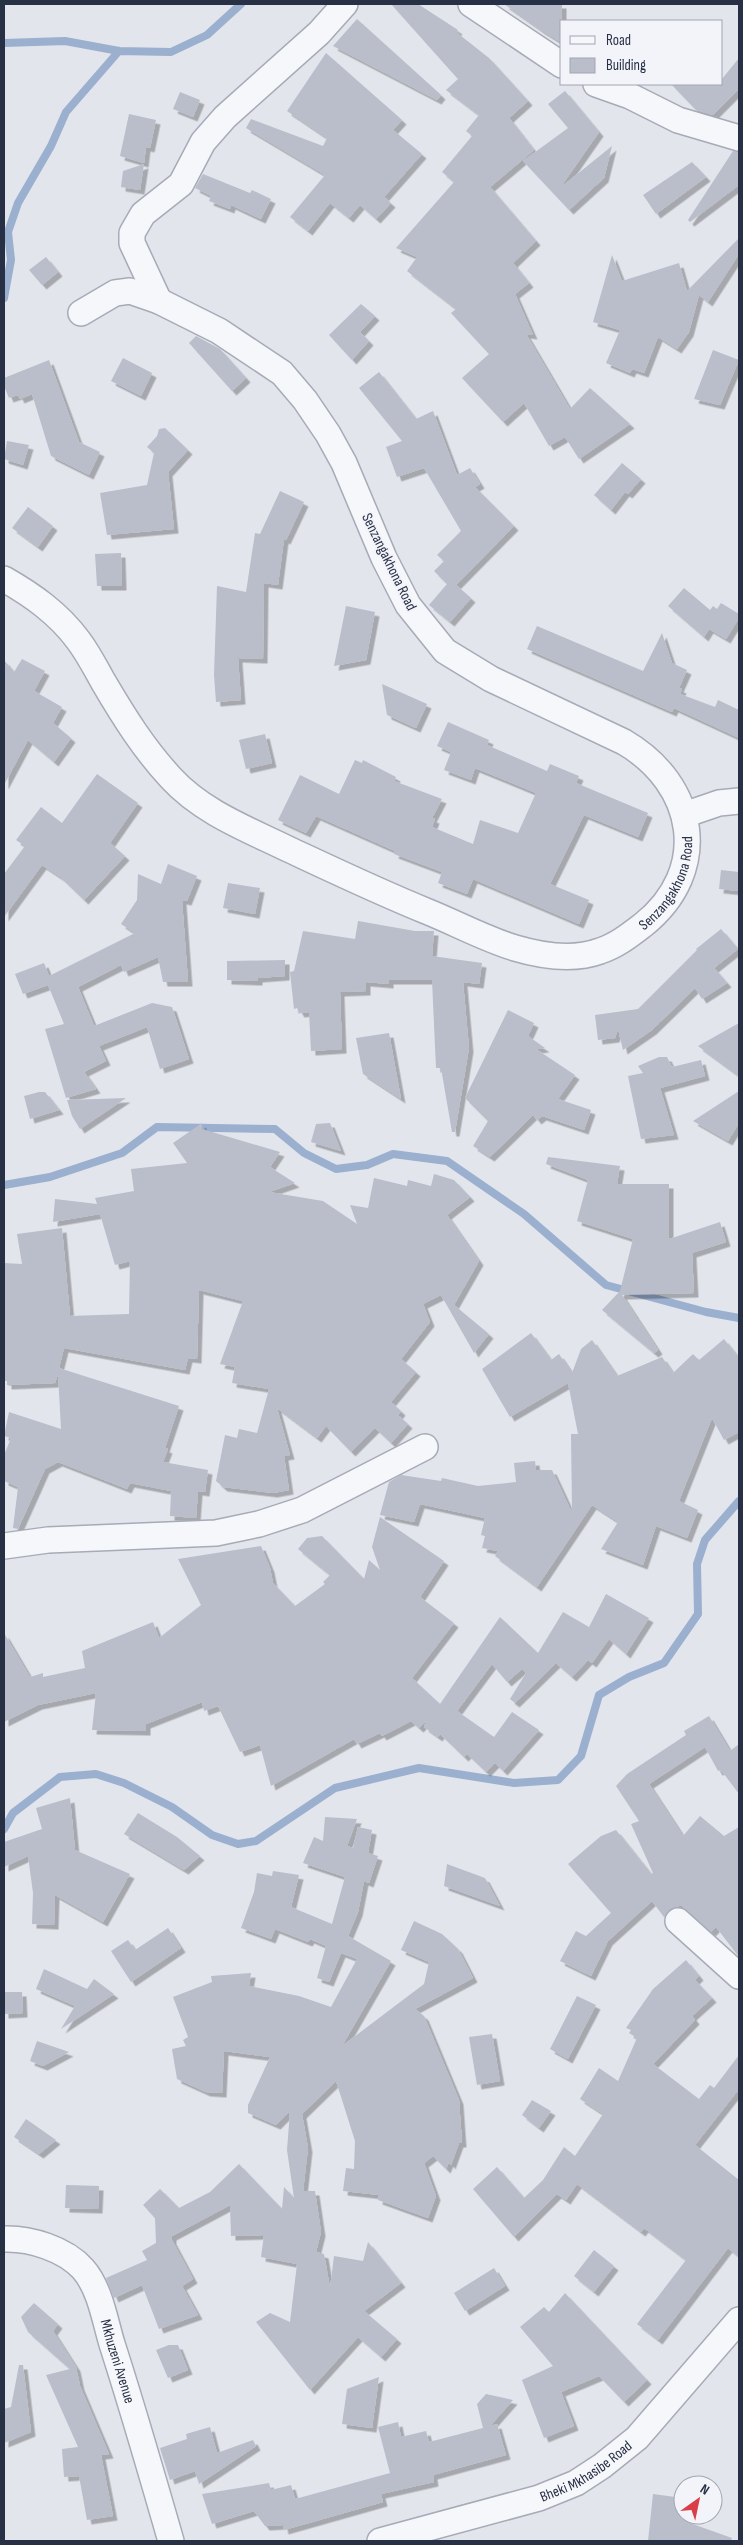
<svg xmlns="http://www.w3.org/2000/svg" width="743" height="2545" viewBox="0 0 743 2545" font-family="'Sofia Sans Condensed',sans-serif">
  <defs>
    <filter id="shadow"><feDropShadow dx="4.5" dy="4.5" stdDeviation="0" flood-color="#0004"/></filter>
  </defs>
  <rect width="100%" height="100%" fill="#e2e5ec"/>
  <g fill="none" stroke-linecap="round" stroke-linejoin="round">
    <path stroke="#9bafcf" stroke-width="8" d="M4 43 65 41 119 51 171 52 207 35 241 4
      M4 298 11 260 8 232 18 203 51 146 66 112 119 51
      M4 1185 50 1177 122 1153 157 1127 275 1129 304 1153 336 1169 367 1165 393 1154 447 1161 524 1214 606 1285 706 1312 739 1318
      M4 1829 13 1813 60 1777 96 1774 124 1783 172 1807 212 1835 238 1844 256 1841 335 1788 419 1768 514 1783 558 1780 581 1756 599 1695 629 1677 664 1663 698 1614 697 1564 705 1540 739 1501"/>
  </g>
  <path fill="#b9beca" filter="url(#shadow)" d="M391 4H418L458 30 456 32 489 58 528 101 509 118 534 150 490 187 536 241 513 263 529 283 515 294 533 335 526 334 570 409 590 388 630 424 579 459 565 437 549 446 524 403 503 422 462 378 489 354 451 313 456 309 407 271 417 257 396 248 454 182 442 172 472 136 466 131 479 115 446 90 458 79Z
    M504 4H562V43L541 30Z
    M357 19 441 95 437 100 333 46Z
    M326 53 402 120 393 130 422 154 384 197 391 203 376 219 360 205 349 218 330 203 308 231 290 217 325 175 246 128 251 119 323 146 327 138 287 111Z
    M739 58V89L713 115 696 110 671 84H722V79Z
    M565 91 599 132 560 188 612 146 604 178 569 210 523 161 568 128 548 104Z
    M180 92 200 100 193 117 173 109Z
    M129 114 156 120 150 148 146 147 144 163 120 156Z
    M733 151 739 152V185L690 222 688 220Z
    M692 162 706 177 656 214 643 195Z
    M144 164 140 190 121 187 123 171Z
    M203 174 250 193 252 190 271 199 261 219 231 205 230 209 209 201 211 196 195 188Z
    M738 239 739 254 708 302 699 295 689 332 677 349 658 337 644 373 632 369 630 373 606 363 620 330 593 322 612 255 622 281 679 263 687 291Z
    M46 257 58 272 42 285 29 270Z
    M361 304 375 316 360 332 369 341 352 360 329 335Z
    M196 336 220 349 246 378 232 391 189 343Z
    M713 350 739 360 720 405 694 399Z
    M123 358 152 373 141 396 111 381Z
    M49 360 79 442 100 452 89 475 51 456 32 394 20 399 18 395 9 398 4 386V378Z
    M379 372 416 419 433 411 457 475 470 468 480 484 475 487 514 526 456 585 471 598 450 622 429 605 447 584 434 571 444 561 437 555 461 531 424 468 397 477 386 447 402 441 359 388Z
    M165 428 188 450 168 472 174 529 107 535 100 493 147 485 154 453 147 447 157 436 159 429Z
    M7 441 29 445 23 465 4 459Z
    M622 463 641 479 628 494 625 492 611 510 594 495Z
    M280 491 304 502 286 540 284 539 278 585 264 583 263 659 238 658 241 700 216 702 214 675 217 586 246 592 255 533 260 534Z
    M28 507 53 526 38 547 12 528Z
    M121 553 122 586H97L95 554Z
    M684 588 710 610 713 606 717 609 721 603 739 614V618L726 639 709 629 704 637 668 606Z
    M346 606 375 612 366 660 334 666Z
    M537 626 643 671 662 633 672 663 687 670 679 688 682 689 680 694 715 707 718 700 739 710V738L674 708 672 712 527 649Z
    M22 659 45 671 34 691 62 707 53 723 71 738 54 762 28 740 4 785V660L14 672Z
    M382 684 427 704 416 728 387 715Z
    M448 722 489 740 487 745 547 771 550 764 579 776 576 783 648 813 638 837 584 815 550 884 589 900 579 924 473 879 467 894 438 883 442 872 394 854 395 851 316 816 306 833 278 820 300 775 339 794 355 760 362 763 363 760 396 777 394 781 442 799 432 818 435 819 432 827 473 844 480 820 518 833 536 793 475 768 471 780 444 770 451 752 437 746Z
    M265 734 272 763 246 769 239 740Z
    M97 774 138 803 110 843 125 856 84 900 60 877 42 865 4 917V874L25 846 16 840 41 807 62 823Z
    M168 864 197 876 187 901 182 900 188 982H163L158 957 124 972 121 965 78 987 94 1026 152 1003 172 1007 189 1059 160 1069 147 1027 99 1046 106 1061 84 1072 96 1089 66 1098 45 1029 64 1024 48 985 23 994 15 974 44 963 49 976 135 933 121 924 137 900 138 874 161 884Z
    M721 870 739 872V891L719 889Z
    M228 883 260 888 255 914 223 908Z
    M358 921 415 931H434L432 956 482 963 479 984 463 982 469 1048 455 1132H452L441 1068H436L432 980H389V984L366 982V991L340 992 342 1049 311 1051 309 1012 300 1013 297 1008 294 1009 290 972 294 971 303 931 355 939Z
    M721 929 738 949 714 968 727 983 702 999 695 988 652 1030 623 1050 618 1029 615 1038 598 1040 595 1015 638 1009 697 950 696 949Z
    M285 960V976L258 978V981L227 980V961Z
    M508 1010 534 1023 528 1036 545 1048 536 1049 575 1075 558 1099 591 1110 584 1130 542 1116 537 1120 533 1115 490 1157 473 1146 488 1121 465 1098Z
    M739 1023V1076L698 1046Z
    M389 1033 401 1099 363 1074 356 1038Z
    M659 1057H667L672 1067 701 1060 705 1076 660 1088 674 1135 641 1139 628 1076 643 1073 638 1066Z
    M739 1091V1123L728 1141 693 1121Z
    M39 1092H45L59 1110 30 1119 24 1096Z
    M126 1098 80 1129 72 1116 67 1100Z
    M202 1123V1129L280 1152 270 1167 295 1183 269 1192 323 1201 357 1224 350 1205 368 1208 374 1178 407 1186 408 1180 431 1186 434 1174 454 1180 470 1197 447 1215 479 1261 454 1305 489 1334 474 1353 441 1295 423 1304 430 1322 401 1359 416 1372 391 1402 401 1411 398 1415 408 1424 391 1443 375 1428 351 1452 326 1426 317 1438 277 1408 290 1455 284 1456 289 1490 273 1493 223 1487 216 1481 225 1435 237 1438 239 1429 257 1433 269 1389 232 1383 235 1367 220 1364 243 1301 199 1290 197 1359 188 1358 185 1370 64 1348 59 1368 179 1406 165 1448 168 1449 163 1462 208 1470 205 1492 198 1491 196 1518 170 1516 171 1491 130 1483 127 1489 58 1462 45 1469 18 1529 13 1528 18 1487 4 1481V1455L11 1438 4 1436 9 1412 61 1429 58 1374 55 1383 7 1385V1381H4V1263L22 1264 17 1234 62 1228 70 1316 129 1314 130 1261 115 1265 100 1214 53 1222 55 1199 97 1204 95 1198 134 1191 131 1169 187 1163 173 1143Z
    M330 1123 341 1151 311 1142 316 1124Z
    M548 1157 620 1166 617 1184H669V1239L720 1222 726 1242 692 1253 694 1293 622 1295 658 1350 654 1353 602 1310 620 1291 633 1239 577 1221 588 1180 546 1164Z
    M531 1333 551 1360 559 1354 572 1373 581 1349 592 1340 617 1376 662 1357 673 1373 693 1354 699 1360 724 1339 739 1358V1432L724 1440 712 1418 679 1501 698 1510 687 1538 656 1526 643 1565 601 1549 618 1522 592 1505 537 1587 495 1556 498 1551 482 1548 485 1536 481 1535 485 1518 420 1504 414 1522 380 1515 389 1482 401 1475 441 1481 442 1478 478 1486 516 1482 514 1463 535 1461 536 1470H552L572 1513 571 1434H578L568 1383 510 1417 482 1369Z
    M380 1517 444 1561 420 1597 454 1623 412 1678 440 1704 500 1617 538 1653 563 1612 589 1627 606 1594 649 1618 626 1654 609 1639 592 1663 588 1660 572 1677 556 1663 515 1703 510 1699 526 1673 522 1669 507 1682 492 1664 457 1711 494 1737 512 1712 539 1730 503 1771 495 1763 486 1772 467 1754 464 1757 440 1734 438 1737 424 1727 426 1721 419 1728 411 1721 382 1736 380 1733 357 1744 354 1739 271 1786 260 1745 240 1752 218 1706 204 1711 202 1702 146 1724V1731L92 1730 96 1693 38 1705 4 1722V1633L30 1677 43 1673V1677L85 1668 82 1651 153 1622 159 1638 201 1605 178 1559 261 1546 270 1568 273 1583 295 1606 325 1584 323 1582 330 1575 298 1549 307 1538 322 1536 364 1579 369 1560 380 1570 372 1547Z
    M709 1716 730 1751 739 1744V1794L721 1770 718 1771 705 1747 649 1784 683 1836 700 1816 724 1836 739 1827V1957L716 1927 711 1932 681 1905 668 1911 664 1917 652 1901 608 1941 591 1976 560 1961 576 1931 586 1936 611 1913 568 1864 601 1836 616 1830 651 1874 653 1873 631 1824 639 1821 616 1786 627 1774 686 1735 684 1731Z
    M70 1798 75 1850 130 1874 103 1922 55 1895 54 1925 32 1924 33 1893 28 1856 4 1867V1842L42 1829 36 1808Z
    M138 1813 177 1837 200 1856 184 1870 124 1834Z
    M325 1817 357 1819 347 1846 353 1848 358 1827 372 1830 368 1853 378 1856 369 1883 364 1881 358 1912 348 1936 391 1961 342 2046 424 1984 429 1962 401 1950 414 1921 442 1934 458 1949 473 1978 415 2009 424 2016 459 2100 462 2143H459L451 2165 449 2162 446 2169 433 2156 424 2163 436 2196 428 2218 378 2200 379 2195 343 2191 346 2168 354 2169 355 2141 336 2081 302 2114 308 2148 303 2191H315L321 2232 316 2252 324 2254 330 2288 334 2256 363 2261 368 2242 401 2283 364 2311 397 2339 381 2357 358 2337 310 2390 256 2322 270 2313 290 2322 297 2264 261 2257 264 2235 231 2236 230 2205 172 2236V2240L193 2279 182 2286 198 2315 159 2329 142 2285 114 2298 106 2278 147 2260 142 2251 156 2243 155 2218 143 2205 160 2189 179 2208 210 2192 239 2164 282 2209 284 2187 294 2198 287 2150 290 2111 276 2125 248 2113V2105L270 2057 224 2051 222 2093 206 2092 177 2079 172 2049 186 2046 183 2040 188 2037 173 1997 212 1982 211 1976 251 1973 249 1986 299 1996 331 2007 357 1959 341 1953 329 1982 317 1978 326 1946 310 1939 308 1942 275 1929 271 1939 241 1928 254 1892 257 1873 272 1876 273 1871 299 1875 291 1907 332 1924 345 1877 303 1863 314 1837 323 1841Z
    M447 1864 485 1878 500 1906 444 1886Z
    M168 1928 181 1948 131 1982 111 1951 128 1940 135 1950Z
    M686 1960 699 1976 695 1980 712 1998 692 2016 695 2020 653 2064 699 2099 710 2085 714 2088 739 2055V2089L695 2145 739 2180V2257L728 2248 658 2340 637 2324 686 2260 644 2228 641 2232 577 2184 566 2200 557 2194 514 2237 473 2189 497 2167 524 2198 543 2180 564 2147 575 2156 603 2114 580 2099 599 2068 618 2081 637 2038 629 2033 631 2030 626 2028 653 1989Z
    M44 1969 87 1989 94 1979 114 1994 61 2029 75 2006 36 1989Z
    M4 1992H22L23 2013 4 2014Z
    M577 1996 596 2005 568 2059 550 2049Z
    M492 2034 500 2081 477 2085 469 2037Z
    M37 2041 69 2052 43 2066 30 2061Z
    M532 2100 551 2111 539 2128 522 2115Z
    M26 2119 56 2140 39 2154 14 2137Z
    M66 2185 99 2186 98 2209 65 2208Z
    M594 2250 614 2266 594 2292 574 2276Z
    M494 2268 505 2286 465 2311 454 2293Z
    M565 2293 647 2380 624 2402 599 2376 561 2392 574 2426 544 2438 522 2380 553 2366 520 2327 544 2307 549 2312Z
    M34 2303 58 2324 53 2331 76 2367 80 2386 109 2454 101 2455 113 2516 87 2520 79 2476 64 2477 62 2449 78 2447 46 2375 70 2369 28 2332 21 2317Z
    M169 2345H178L188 2370 168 2378 156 2350Z
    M19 2365H23L31 2432 4 2443V2409L11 2407Z
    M379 2377 372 2428 342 2424 347 2389Z
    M486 2394 513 2400 490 2426 497 2424 506 2455 433 2475 434 2482 381 2494 383 2502 284 2530 283 2525 265 2526 254 2511 212 2524 202 2494 269 2483 271 2490 291 2485 295 2499 390 2473 378 2427 398 2422 401 2437 426 2431 429 2442 483 2428 477 2404Z
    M210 2427 217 2453 253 2440 256 2446 199 2484 195 2471 170 2480 160 2448 187 2439 186 2434Z
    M653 2494 683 2498V2515H688L687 2522 732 2538 731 2541H648Z"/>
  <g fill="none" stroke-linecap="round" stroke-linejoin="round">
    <defs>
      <g id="minor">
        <path d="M471 4 562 65"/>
        <path d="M596 84 630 96 678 120 739 138"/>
        <path d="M159 301 132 243V233L143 214 181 184 203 142 225 117 319 33 345 4"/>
        <path id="s1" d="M4 579C32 595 58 613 78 640 88 653 96 669 104 683 124 717 144 749 171 778 202 812 247 829 288 849 333 870 379 892 426 911 456 923 485 939 515 948 542 956 573 961 600 951 616 946 630 935 643 925 712 870 696 784 624 742L491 679 445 651 408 605 384 558 344 463 328 434 305 400 282 373 219 331 159 301 130 291 115 293 81 313"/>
        <path d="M684 815 719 803 739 801"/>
        <path d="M4 1546 48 1540 216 1533 259 1524 302 1510 425 1447"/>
        <path d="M678 1921 739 1976"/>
        <path id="s2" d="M4 2239C30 2238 65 2249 83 2269 100 2288 105 2321 112 2344 133 2409 152 2475 171 2541"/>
        <path id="s3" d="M380 2541 539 2498 576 2483 602 2466 637 2438 739 2320"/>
      </g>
    </defs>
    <use href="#minor" stroke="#a6abb7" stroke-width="28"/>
    <use href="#minor" stroke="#f6f7fa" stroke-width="25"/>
  </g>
  <g text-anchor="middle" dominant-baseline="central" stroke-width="4" stroke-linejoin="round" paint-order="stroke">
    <g font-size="15" fill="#283046" stroke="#f2f4f9">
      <text transform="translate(389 562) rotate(64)">Senzangakhona Road</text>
      <text stroke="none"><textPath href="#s1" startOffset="836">Senzangakhona Road</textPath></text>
      <text stroke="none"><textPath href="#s2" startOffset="186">Mkhuzeni Avenue</textPath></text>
      <text stroke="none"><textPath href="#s3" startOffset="219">Bheki Mkhasibe Road</textPath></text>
    </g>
  </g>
  <rect width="743" height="2545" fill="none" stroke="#283046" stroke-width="10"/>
  <rect x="560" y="20" width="162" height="65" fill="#f2f4f9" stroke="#a1a6b1"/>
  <rect x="570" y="36" width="25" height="8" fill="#f6f7fa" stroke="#a1a6b1"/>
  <text x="606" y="45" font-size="15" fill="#283046">Road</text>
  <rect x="570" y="58" width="25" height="15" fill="#b9beca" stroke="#a1a6b1"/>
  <text x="606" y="70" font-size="15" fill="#283046">Building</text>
  <g transform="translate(698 2500) rotate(33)"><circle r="24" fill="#f2f4f9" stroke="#a1a6b1"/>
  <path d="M0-4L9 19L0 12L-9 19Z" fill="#da3e47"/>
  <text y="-8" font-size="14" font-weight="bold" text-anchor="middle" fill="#283046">N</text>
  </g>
</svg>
